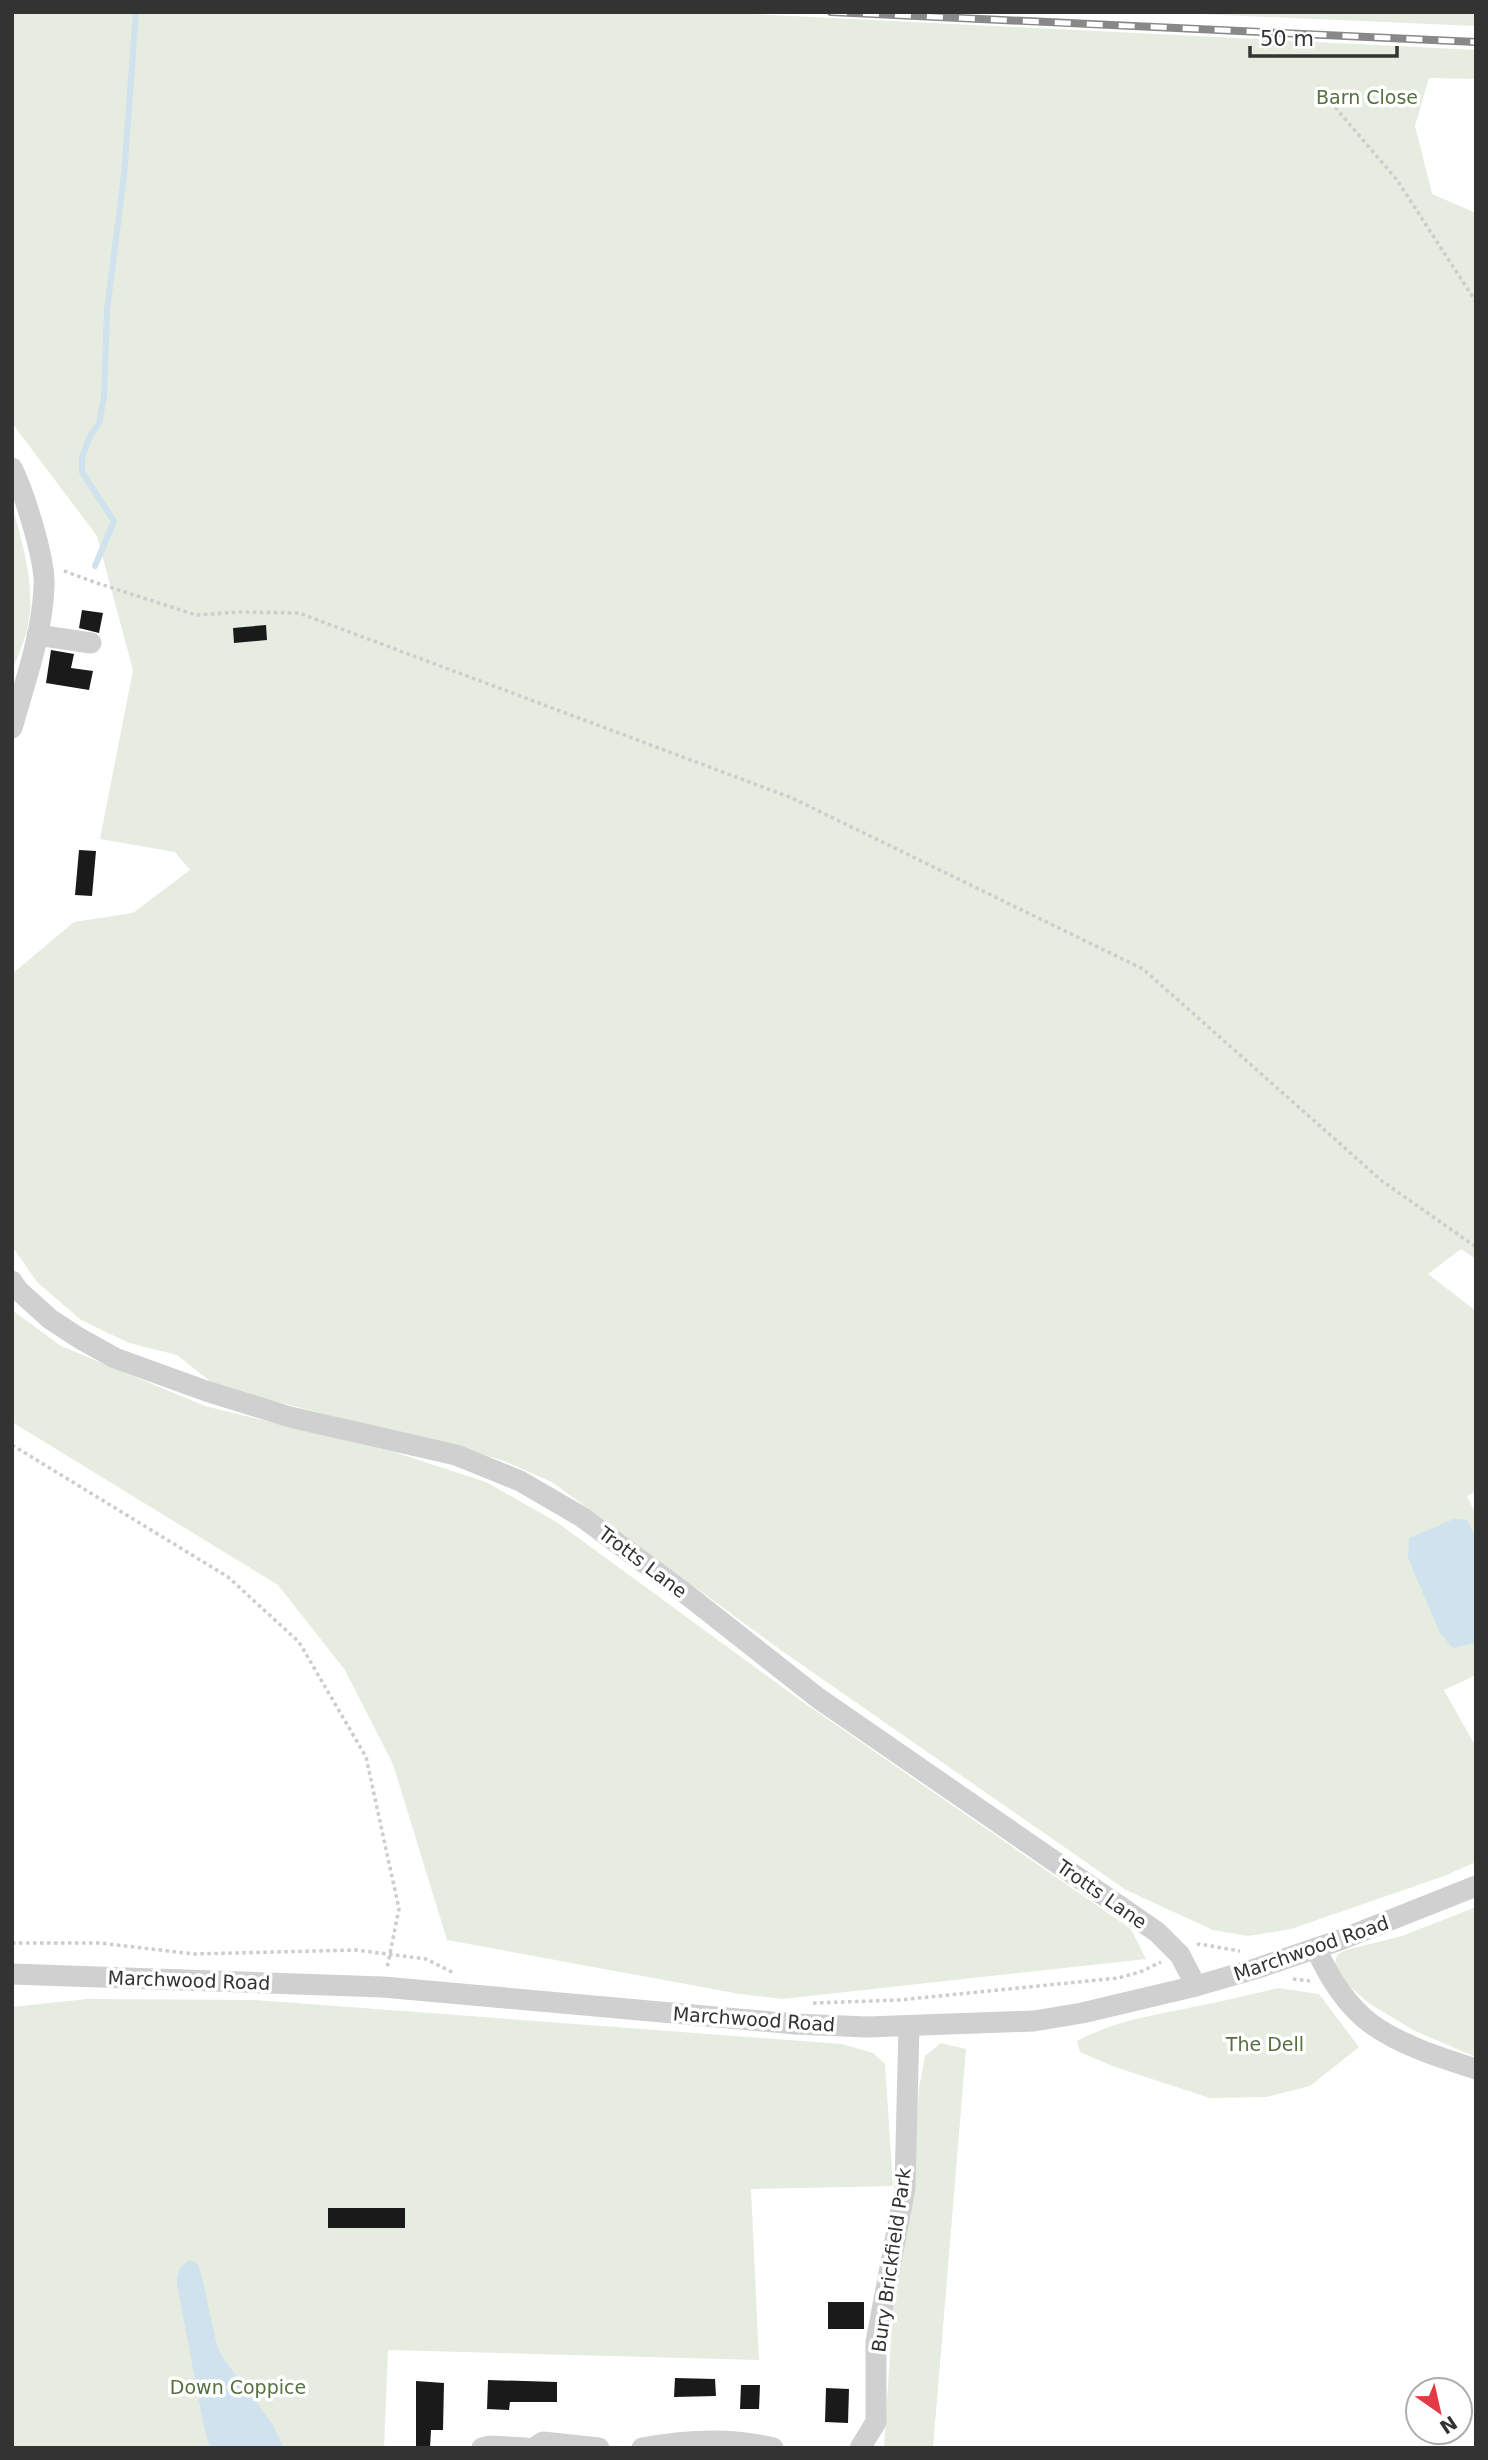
<svg xmlns="http://www.w3.org/2000/svg" width="1488" height="2460" viewBox="0 0 1488 2460" font-family="'DejaVu Sans',sans-serif">
  <rect width="100%" height="100%" fill="#fff"/>
  <path fill="#e6ecdf" d="M12 12H714L1476 50V79L1429 78 1415 126 1432 194 1476 213V1259L1461 1249 1428 1274 1476 1311V1491L1467 1496 1476 1515V1675L1444 1690 1476 1747V1862L1444 1876 1291 1929 1248 1936 1213 1930 1126 1890 782 1651 552 1482 502 1460 216 1386 177 1355 129 1343 81 1320 37 1282 14 1249 12 1240V974L74 922 133 913 190 870 175 852 100 839 133 670 97 536 12 423Z
    M1153 12H1476V26Z
    M12 505C22 543 36 585 28 625 25 641 17 657 12 672Z
    M12 1310 61 1346 205 1406 394 1452 486 1482 558 1523 800 1700 1131 1929 1146 1959 782 1999 740 1994 447 1940 393 1764 345 1670 278 1585 12 1422Z
    M1476 1907V2057L1415 2031 1370 2004 1333 1972 1337 1955 1346 1950 1402 1936Z
    M1278 1988 1319 1994 1359 2047 1310 2086 1266 2097 1210 2098 1115 2067 1080 2052 1077 2041C1118 2019 1158 2015 1203 2005 1228 2000 1253 1994 1278 1988Z
    M87 1999 255 2000 842 2044 873 2053 885 2064 893 2186 751 2189 759 2360 388 2350 384 2448H12V2007Z
    M941 2043 966 2049 933 2448H884L893 2305 911 2202 919 2088 925 2056Z"/>
  <path fill="#cfe2ee" d="M1454 1519 1467 1520 1476 1538V1643L1453 1648 1440 1633 1408 1558 1409 1538Z
    M190 2260 197 2263 201 2273 217 2346 223 2358 273 2425 284 2448H210L204 2427 177 2284C177 2271 179 2267 190 2260Z"/>
  <g fill="none" stroke-linecap="round" stroke-linejoin="round">
    <path stroke="#cfe2ee" stroke-width="6" d="M95 566 114 521 82 472V458L89 438 99 423 104 397 107 310 124 175 136 12"/>
  </g>
  <path fill="#1a1a1a" d="M82 610 103 613 99 633 79 628Z
    M266 625 267 640 234 643 233 628Z
    M51 650 74 654 71 668 93 671 89 690 46 683Z
    M79 850 96 851 92 896 75 895Z
    M328 2208H405V2228H328Z
    M828 2302H864V2329H828Z
    M675 2378 715 2379 716 2396 674 2397Z
    M488 2380 557 2382V2402H510L509 2410 487 2409Z
    M416 2381 444 2383 443 2430H431L430 2448H416Z
    M741 2385H760L759 2409H740Z
    M826 2388 849 2389 848 2423 825 2422Z"/>
  <g fill="none" stroke-linecap="round" stroke-linejoin="round">
    <path stroke="#cdcdcd" stroke-width="3.5" stroke-dasharray="3.5 3.5" stroke-linecap="butt" d="M1317 86 1397 180 1476 302
      M64 571 97 583 196 615 240 612 299 613 792 798 1143 969 1382 1181 1476 1247
      M12 1445 228 1577 299 1642 366 1757 399 1909 387 1968
      M12 1943H100L194 1954 356 1950 426 1959 454 1973
      M1197 1945 1199 1944 1240 1951
      M1293 1979 1310 1981
      M813 2003 899 2000 1118 1978 1140 1972 1161 1962"/>
    <path stroke="#d0d0d0" stroke-width="21" d="M12 468C24 492 46 561 44 587 42 635 25 682 12 728
      M37 635 91 643
      M12 1281 18 1290 50 1319 79 1338 115 1358 206 1391 290 1417 456 1455 520 1481 582 1517 681 1590 818 1698 1157 1932 1180 1955 1196 1986
      M1316 1949C1329 1977 1345 2004 1370 2023 1400 2045 1441 2058 1476 2069
      M12 1974 383 1987 795 2024 867 2027 1034 2021 1082 2013 1196 1986 1258 1968 1340 1940 1476 1886
      M482 2448 490 2446 526 2448
      M534 2448 543 2442 599 2448
      M642 2448C685 2440 731 2437 773 2448
      M860 2448 876 2422V2342L905 2188 909 2026"/>
    <defs>
      <path id="rail" d="M831 12 1476 42"/>
    </defs>
    <use href="#rail" stroke="#888" stroke-width="8"/>
    <use href="#rail" stroke="#fff" stroke-width="5" stroke-dasharray="16" stroke-linecap="butt"/>
  </g>
  <g text-anchor="middle" dominant-baseline="central" stroke-width="7" stroke-linejoin="round" paint-order="stroke">
    <g font-size="19" fill="#56703f" stroke="#fff">
      <text x="1367" y="97">Barn Close</text>
      <text x="1265" y="2044">The Dell</text>
      <text x="238" y="2387">Down Coppice</text>
    </g>
    <g font-size="19" fill="#333" stroke="#fff">
      <text transform="translate(643 1562) rotate(37)">Trotts Lane</text>
      <text transform="translate(1102 1894) rotate(35)">Trotts Lane</text>
      <text transform="translate(1311 1948) rotate(-19)">Marchwood Road</text>
      <text transform="translate(189 1980) rotate(2)">Marchwood Road</text>
      <text transform="translate(754 2019) rotate(4)">Marchwood Road</text>
      <text transform="translate(891 2260) rotate(-82)">Bury Brickfield Park</text>
    </g>
  </g>
  <rect width="1488" height="2460" fill="none" stroke="#333333" stroke-width="28"/>
  <g transform="translate(1439 2411) rotate(146)"><circle r="33" fill="#ffffff" stroke="#adadad" stroke-width="2"/>
  <path d="M0-5L12 26L0 18L-12 26Z" fill="#e63946"/>
  <text y="-10" font-size="19" font-weight="bold" text-anchor="middle" fill="#333333">N</text>
  </g>
  <path d="M1250 46v10h147v-10" fill="none" stroke="#333333" stroke-width="3.5"/>
  <text x="1260" y="46" font-size="21" fill="#333333" stroke="#ffffff" stroke-width="5" paint-order="stroke">50 m</text>
</svg>
